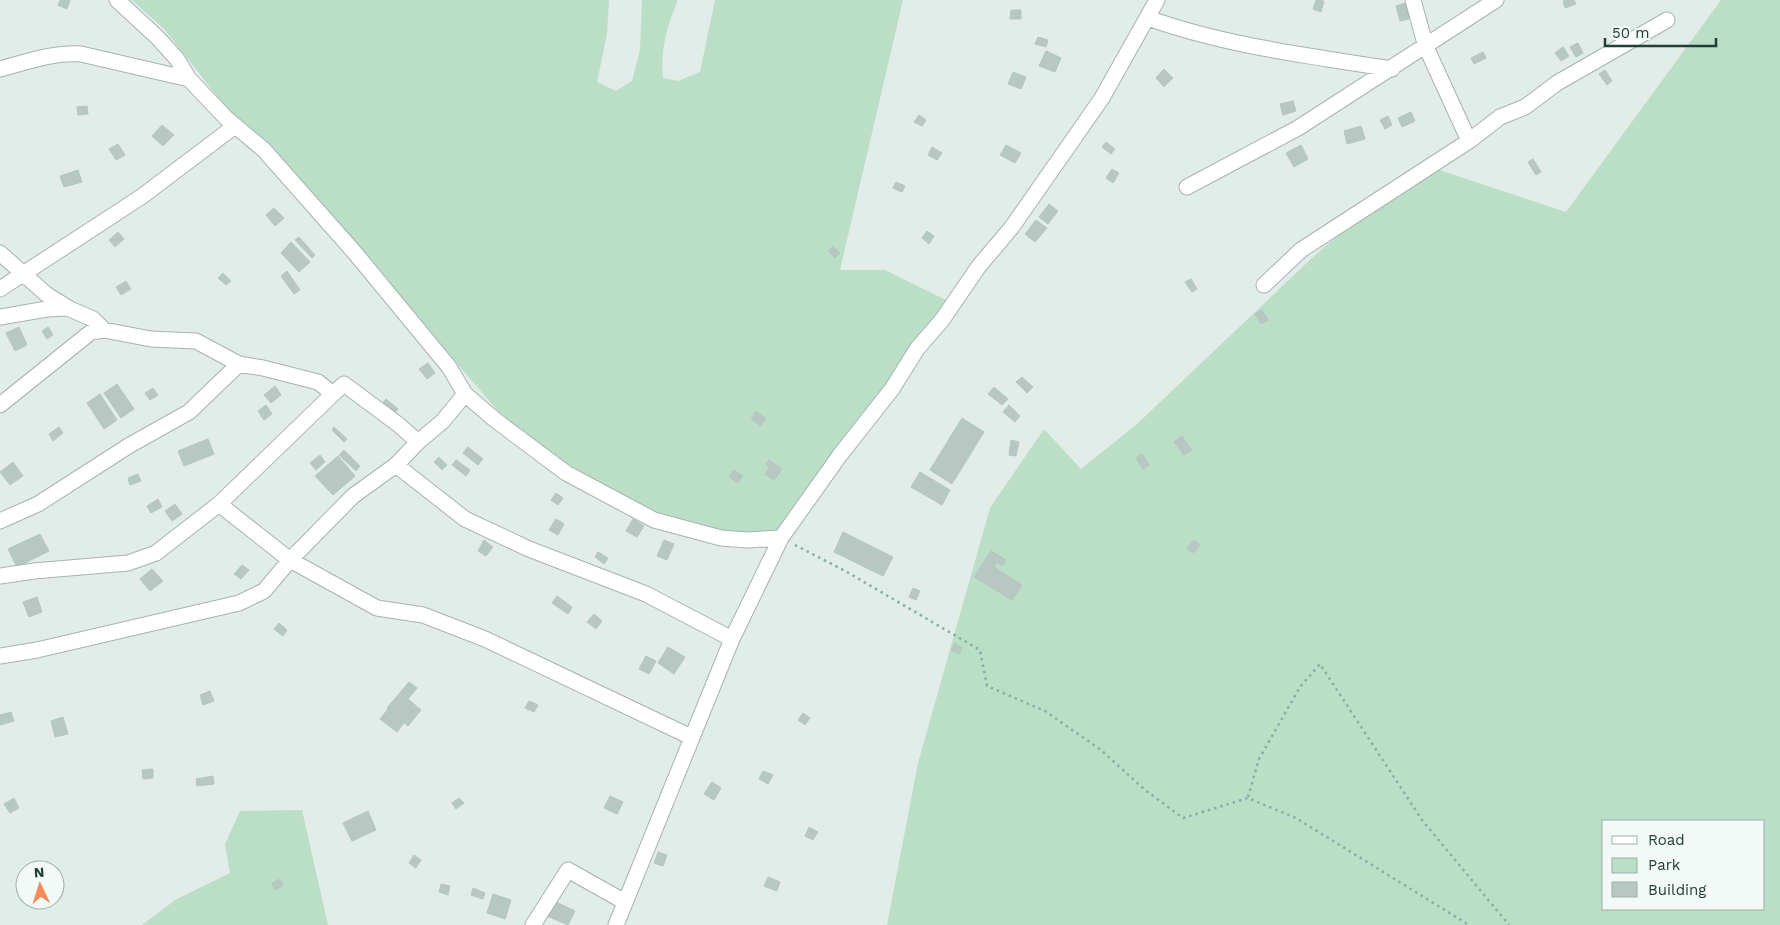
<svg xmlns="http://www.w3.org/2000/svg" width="1780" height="925" viewBox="0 0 1780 925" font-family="'Work Sans',sans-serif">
  <rect width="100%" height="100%" fill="#e2ece9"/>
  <path fill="#bbdec7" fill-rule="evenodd" d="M132 0H609L607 34 597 82 616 91 632 81 640 50 642 0H678C667 25 660 51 663 78L678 81 700 72 715 0H903L840 270H885L956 305 798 520 773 531 723 533 656 514 552 455 498 411 325 210 231 114 165 30Z
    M1721 0H1780V925H887L918 763 990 508 1044 429 1081 469 1137 424 1313 257 1421 164 1566 212ZM1604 821H1764V909H1604Z
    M302 810 328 925H142L175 900 230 873 225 844 240 811Z"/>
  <path fill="#b7c7c2" stroke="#b4c6c0" d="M60 0H70L67 9 58 5Z
    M1316 0 1324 1 1321 12 1313 9Z
    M1566 0H1574L1576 4 1565 8 1563 1Z
    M1406 3 1409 19 1400 21 1396 6Z
    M1011 10H1021V19H1010Z
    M1038 37 1048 40 1046 47 1035 44Z
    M1578 43 1583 53 1576 57 1570 47Z
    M1563 47 1569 56 1561 61 1555 53Z
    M1046 51 1061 58 1055 72 1039 66Z
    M1483 52 1486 58 1474 64 1471 58Z
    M1164 69 1173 78 1164 87 1156 78Z
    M1605 70 1612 81 1607 85 1599 74Z
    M1013 72 1026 77 1021 89 1008 84Z
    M1293 101 1296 111 1283 115 1280 104Z
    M87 106 88 114 78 115 77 107Z
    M1411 112 1415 121 1402 127 1398 118Z
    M919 115 926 120 922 126 914 122Z
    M1388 116 1392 125 1385 129 1380 120Z
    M162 125 174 135 163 146 152 136Z
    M1361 126 1365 139 1347 144 1344 131Z
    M1106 142 1115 149 1111 154 1102 147Z
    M118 144 125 155 116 160 109 149Z
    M1006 145 1021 153 1015 163 1000 155Z
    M1301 145 1308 159 1294 167 1286 153Z
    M932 147 942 153 937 160 928 155Z
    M1533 159 1541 172 1536 175 1528 162Z
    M1112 169 1119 173 1113 183 1106 178Z
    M78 170 82 182 64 187 60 176Z
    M896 182 905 186 902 192 893 188Z
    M1049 204 1058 211 1048 224 1039 217Z
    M274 208 284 218 275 226 266 215Z
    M1036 220 1047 228 1035 242 1025 234Z
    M927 231 934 236 929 244 922 238Z
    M118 232 124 239 115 247 109 240Z
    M299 237 315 255 312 258 295 240Z
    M291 242 310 262 299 272 281 253Z
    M833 246 840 253 835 258 828 251Z
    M287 271 300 290 294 294 281 276Z
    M223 273 231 281 226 285 218 278Z
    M1191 279 1197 289 1192 292 1185 282Z
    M126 281 131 289 121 295 116 287Z
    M1262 310 1268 320 1261 324 1255 314Z
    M19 327 27 345 15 351 6 333Z
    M48 327 53 335 47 339 42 331Z
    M428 363 435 373 427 379 419 369Z
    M1022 377 1033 387 1027 393 1016 382Z
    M117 384 134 409 121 418 104 393Z
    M275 386 281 395 271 403 264 395Z
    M994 387 1008 399 1002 405 988 394Z
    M153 388 158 395 150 400 145 393Z
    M100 394 117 420 104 429 87 403Z
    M386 399 398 409 393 414 382 405Z
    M266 405 272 414 264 420 258 411Z
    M1009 405 1020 416 1015 422 1003 412Z
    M756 411 766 418 761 426 751 419Z
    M962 418 984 432 952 484 930 470Z
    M59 427 63 433 53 441 49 434Z
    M334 427 347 439 344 442 332 430Z
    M1182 436 1192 450 1184 455 1174 442Z
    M208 439 214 454 184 466 178 451Z
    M1011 440 1019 442 1016 456 1009 455Z
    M468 447 483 459 478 465 463 453Z
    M344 450 360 466 356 471 339 455Z
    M1142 454 1149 465 1143 469 1136 458Z
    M320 455 325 462 316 470 310 463Z
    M338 456 355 476 333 495 315 476Z
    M439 457 447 465 442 470 434 462Z
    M456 460 470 470 466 476 452 465Z
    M769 460 782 469 774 480 765 474 770 467 766 464Z
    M13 462 23 476 10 485 0 472Z
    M734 470 743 476 738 483 729 477Z
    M920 472 950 490 942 505 911 487Z
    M138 474 141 481 130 485 128 478Z
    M556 493 563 498 558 505 551 500Z
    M158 499 162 507 151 513 147 506Z
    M175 504 182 514 172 521 165 511Z
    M556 519 564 524 558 535 549 530Z
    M633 519 644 526 637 537 626 531Z
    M843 532 893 557 883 576 834 552Z
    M40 534 49 551 17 567 8 549Z
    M484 540 493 547 486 556 478 551Z
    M664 540 674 544 667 560 657 556Z
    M1194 540 1200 545 1193 553 1187 548Z
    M991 551 1006 560 1002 566 997 562 994 567 1022 585 1012 600 974 577Z
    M598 552 608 558 604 564 595 557Z
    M242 565 249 570 241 579 234 574Z
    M152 569 163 581 150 591 140 579Z
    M913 588 920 591 916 600 909 597Z
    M557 596 572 607 568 614 552 603Z
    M37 597 42 612 29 617 23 602Z
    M594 614 602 621 596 629 587 622Z
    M279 623 287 630 283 636 274 629Z
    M955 643 962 648 959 654 951 650Z
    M668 647 685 657 674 674 658 663Z
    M646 656 656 661 649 674 639 669Z
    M409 682 417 688 408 699 421 710 408 726 387 708Z
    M210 691 214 701 203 705 200 695Z
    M397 698 413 711 397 732 380 719Z
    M529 701 538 705 534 712 525 708Z
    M11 712 14 721 0 725V715Z
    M803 713 810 718 805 725 798 720Z
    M63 717 68 734 55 737 51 721Z
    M153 769V778L143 779 142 770Z
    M763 771 773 775 768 784 759 779Z
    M213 776 214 784 197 786 196 779Z
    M712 782 721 788 714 800 704 794Z
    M610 796 623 802 617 814 604 808Z
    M14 798 19 808 10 813 4 804Z
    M459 798 464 803 456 809 452 803Z
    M368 811 376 830 352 841 343 823Z
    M809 827 818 832 813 840 805 836Z
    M658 852 667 855 663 866 654 863Z
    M414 855 421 860 416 868 409 863Z
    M768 877 780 882 777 891 764 886Z
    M280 879 283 885 275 890 272 883Z
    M441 884 450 886 448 895 439 892Z
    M473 888 485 893 483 899 471 895Z
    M493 894 511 900 505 919 487 913Z
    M554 901 575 911 568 925 547 916Z"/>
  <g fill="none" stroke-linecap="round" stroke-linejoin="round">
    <defs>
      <path id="minor" d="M117 0 158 38 177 59 189 79 226 118 264 150 355 253 449 367 465 394 494 419 566 473 654 520 721 538 747 540 781 538
        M1413 0 1426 47 1469 141
        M1148 18C1226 46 1310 56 1392 69
        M0 69C27 62 52 52 81 54L189 79
        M1187 187 1298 128 1496 0
        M0 253 46 294 70 309 93 319 104 330 151 339 196 341 239 364 263 368 318 382 333 394 344 384 399 425 418 442 443 421 465 394
        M1264 285 1301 250 1469 141 1500 117 1525 107 1557 83 1667 20
        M0 289 141 197 235 126
        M0 317 47 309 68 308
        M0 405 91 332 104 330
        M396 465 418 442
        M219 504 333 394
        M0 521 38 504 130 445 189 412 239 364
        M0 576 34 571 128 563 156 553 219 504 290 560 377 608 423 615 485 639 691 737
        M0 656 37 650 239 603 264 591 290 560 353 496 396 465 465 519 529 549 646 594 732 639
        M533 925 568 870 625 902
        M616 925 732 639 781 538 840 455 892 389 917 349 942 320 979 266 1012 227 1102 98 1157 0"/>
    </defs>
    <use href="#minor" stroke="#a5b4b0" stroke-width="17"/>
    <path stroke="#82b0a6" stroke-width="2.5" stroke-dasharray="2.5 4" stroke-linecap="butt" d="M795 545 847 572 980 650 987 686 1045 711 1101 750 1145 790 1183 818 1248 798 1296 818 1469 925
      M1248 797 1259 759 1300 687 1320 664 1422 820 1509 925"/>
    <use href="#minor" stroke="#fff" stroke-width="15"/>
  </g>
  <rect x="1602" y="820" width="162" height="90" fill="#f3f9f6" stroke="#9faeaa"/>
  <rect x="1612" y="836" width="25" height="8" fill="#ffffff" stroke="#9faeaa"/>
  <text x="1648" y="845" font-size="15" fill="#223e38">Road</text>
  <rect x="1612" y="858" width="25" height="15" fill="#bbdec7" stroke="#9faeaa"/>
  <text x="1648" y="870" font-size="15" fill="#223e38">Park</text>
  <rect x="1612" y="882" width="25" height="15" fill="#b7c7c2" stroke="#9faeaa"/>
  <text x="1648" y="895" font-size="15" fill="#223e38">Building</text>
  <g transform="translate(40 885) rotate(356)"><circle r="24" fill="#f3f9f6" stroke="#9faeaa"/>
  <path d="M0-4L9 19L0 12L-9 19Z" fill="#f38c5a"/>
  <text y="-8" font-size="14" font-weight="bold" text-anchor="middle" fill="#223e38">N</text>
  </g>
  <path d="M1605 38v8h111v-8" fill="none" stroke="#223e38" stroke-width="2.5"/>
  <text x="1612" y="38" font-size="15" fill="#223e38" stroke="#f3f9f6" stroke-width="4" paint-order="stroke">50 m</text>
</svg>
